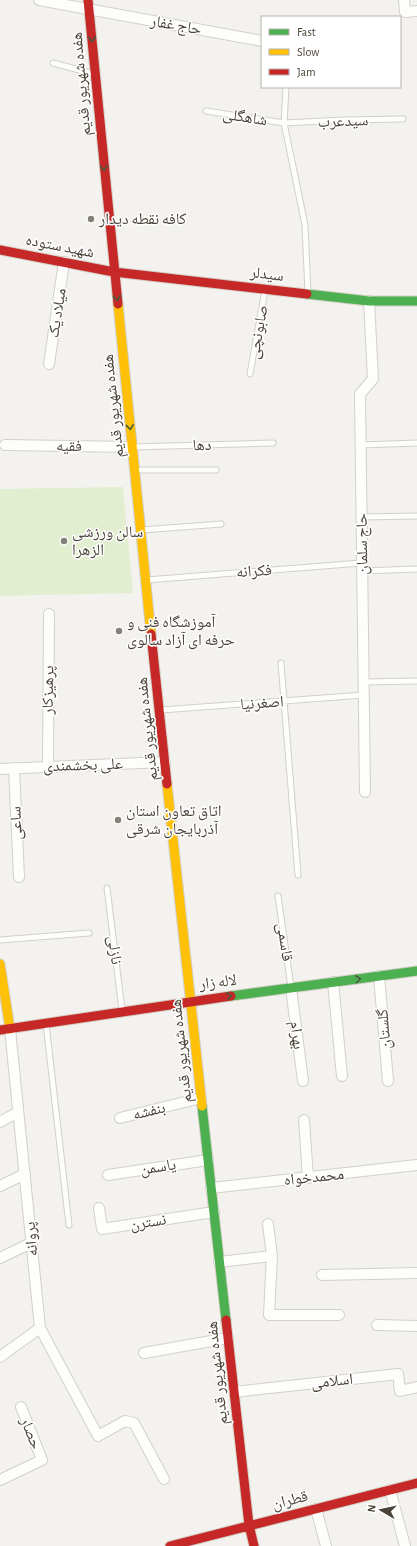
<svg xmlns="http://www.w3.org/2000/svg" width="417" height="1546" viewBox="0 0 417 1546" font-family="'Alegreya Sans','Noto Naskh Arabic',sans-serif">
  <rect width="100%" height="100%" fill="#f4f2ee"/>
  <path fill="#e1eecf" d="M123 487 133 593 0 596V489Z"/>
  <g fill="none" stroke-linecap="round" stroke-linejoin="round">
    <defs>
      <path id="lane" d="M53 63 94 74
        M286 87 284 123 305 225 308 293
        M206 111 284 123 344 120 403 119
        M250 374 265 290
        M360 445 417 443
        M133 447 273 443
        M136 470H216
        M361 517 417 516
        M142 530 221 524
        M362 571 417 569
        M147 580 361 563
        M281 663 298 875
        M364 682 417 681
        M161 710 364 695
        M107 888 122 1010
        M278 896 291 987
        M0 940 89 933
        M46 1024 69 1225"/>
      <path id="street" d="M39 0 262 41
        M404 0 405 12
        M405 12 417 11
        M49 364 64 262
        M5 445 132 447
        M48 767 49 614
        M14 768 19 877
        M0 769 165 762
        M365 792 360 394 373 379 369 301
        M379 976 388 1081
        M333 982 342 1076
        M291 988 303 1081
        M10 1029 40 1328 98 1436 125 1421 134 1423 164 1479
        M120 1118 201 1098
        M304 1120 308 1178
        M0 1122 18 1112
        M108 1175 208 1160
        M0 1186 25 1174
        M211 1188 417 1165
        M99 1208 102 1229 214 1212
        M268 1224 272 1256
        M0 1258 31 1243
        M219 1262 272 1256 269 1315H339
        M322 1275 417 1273
        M377 1325 417 1326
        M144 1353 228 1338
        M0 1357 40 1328
        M234 1392 398 1374 400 1391 417 1387
        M0 1480 42 1460 21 1407
        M390 1490 405 1546
        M316 1509 326 1546"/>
      <path id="fast" d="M307 294 369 301H417
        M231 996 417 971
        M202 1106 226 1320"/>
      <path id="slow" d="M118 304 151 634
        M167 784 202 1106
        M0 964 10 1029"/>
      <path id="jam" d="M88 0 118 304
        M0 250 114 272 307 294
        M151 634 167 784
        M0 1030 231 996
        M226 1320 249 1525
        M249 1525 254 1546
        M170 1546 417 1483"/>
    </defs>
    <use href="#lane" stroke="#d2d0cb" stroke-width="7"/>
    <use href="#street" stroke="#d2d0cb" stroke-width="12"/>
    <use href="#fast" stroke="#d3cfc5" stroke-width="11"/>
    <use href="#slow" stroke="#d3cfc5" stroke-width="11"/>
    <use href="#jam" stroke="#d3cfc5" stroke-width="11"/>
    <use href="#lane" stroke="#fdfdfc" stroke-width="5"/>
    <use href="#street" stroke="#fdfdfc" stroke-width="10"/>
    <use href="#fast" stroke="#4caf50" stroke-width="9"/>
    <use href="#slow" stroke="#ffc107" stroke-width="9"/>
    <use href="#jam" stroke="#c62828" stroke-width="9"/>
  </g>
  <defs><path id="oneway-chevron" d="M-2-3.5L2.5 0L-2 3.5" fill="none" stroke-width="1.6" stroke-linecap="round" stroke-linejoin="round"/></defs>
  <g stroke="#4b593e">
    <use href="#oneway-chevron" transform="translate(92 39) rotate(85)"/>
    <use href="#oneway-chevron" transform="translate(104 168) rotate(85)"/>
    <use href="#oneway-chevron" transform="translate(117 298) rotate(84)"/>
    <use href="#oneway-chevron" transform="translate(130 427) rotate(84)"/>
    <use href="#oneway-chevron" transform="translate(358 979) rotate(-7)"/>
    <use href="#oneway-chevron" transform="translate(229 996) rotate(-7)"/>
  </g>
  <g fill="#868178" stroke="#fff" stroke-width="1.5">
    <circle cx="91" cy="219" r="4"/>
    <circle cx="64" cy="541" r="4"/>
    <circle cx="119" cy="631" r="4"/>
    <circle cx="118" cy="820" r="4"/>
  </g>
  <g text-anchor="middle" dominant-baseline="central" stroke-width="3" stroke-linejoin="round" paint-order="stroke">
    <g font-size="16" fill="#4b4439" stroke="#fff">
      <text transform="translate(176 25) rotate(10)">حاج غفار</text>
      <text transform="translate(81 84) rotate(-95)">هفده شهریور قدیم</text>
      <text transform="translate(245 117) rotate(9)">شاهگلی</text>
      <text transform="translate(343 121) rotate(-2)">سیدعرب</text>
      <text transform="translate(60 246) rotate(11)">شهید ستوده</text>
      <text transform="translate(267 274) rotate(7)">سیدلر</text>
      <text transform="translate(57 313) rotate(-81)">میلاد یک</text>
      <text transform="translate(258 332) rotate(-80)">صابونچی</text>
      <text transform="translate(113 406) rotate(-96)">هفده شهریور قدیم</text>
      <text transform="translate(202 445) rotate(-2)">دها</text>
      <text transform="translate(69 446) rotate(1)">فقیه</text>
      <text transform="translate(362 544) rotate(-91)">حاج سلمان</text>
      <text transform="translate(254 571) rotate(-4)">فکرانه</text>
      <text transform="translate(48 690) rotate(-89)">پرهیزکار</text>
      <text transform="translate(262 703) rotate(-4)">اصغرنیا</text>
      <text transform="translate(147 729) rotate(-96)">هفده شهریور قدیم</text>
      <text transform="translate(83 765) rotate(-2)">علی بخشمندی</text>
      <text transform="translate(16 823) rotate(-92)">ساعی</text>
      <text transform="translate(285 942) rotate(82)">قاسمی</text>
      <text transform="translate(115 950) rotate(83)">نازلی</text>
      <text transform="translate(218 982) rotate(-7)">لاله زار</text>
      <text transform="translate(384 1029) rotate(-95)">گلستان</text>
      <text transform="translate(297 1035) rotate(83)">بهرام</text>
      <text transform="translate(181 1051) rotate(-96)">هفده شهریور قدیم</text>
      <text transform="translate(149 1111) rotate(-14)">بنفشه</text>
      <text transform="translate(158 1167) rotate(-9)">یاسمن</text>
      <text transform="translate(314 1177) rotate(-6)">محمدخواه</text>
      <text transform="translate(148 1222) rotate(-9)">نسترن</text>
      <text transform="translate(31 1239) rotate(-95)">پروانه</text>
      <text transform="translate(217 1373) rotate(-96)">هفده شهریور قدیم</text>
      <text transform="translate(332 1381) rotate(-6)">اسلامی</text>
      <text transform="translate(31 1433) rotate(68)">حصار</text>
      <text transform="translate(290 1500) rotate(-14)">قطران</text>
    </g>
    <g font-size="16" fill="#4b4439" stroke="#fff" text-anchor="start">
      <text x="99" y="219">کافه نقطه دیدار</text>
      <text x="72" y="532">سالن ورزشی<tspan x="72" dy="18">الزهرا</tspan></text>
      <text x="127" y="622">آموزشگاه فنی و<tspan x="127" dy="18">حرفه ای آزاد سالوی</tspan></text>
      <text x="126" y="811">اتاق تعاون استان<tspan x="126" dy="18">آذربایجان شرقی</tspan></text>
    </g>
  </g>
  <rect x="261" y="16" width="140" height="72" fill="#ffffff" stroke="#b7b4b0"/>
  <rect x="269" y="29" width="20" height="6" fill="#4caf50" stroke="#b7b4b0"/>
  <text x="297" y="36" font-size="12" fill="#4b4439">Fast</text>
  <rect x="269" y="49" width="20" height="6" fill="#ffc107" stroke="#b7b4b0"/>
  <text x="297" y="56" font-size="12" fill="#4b4439">Slow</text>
  <rect x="269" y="69" width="20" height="6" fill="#c62828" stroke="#b7b4b0"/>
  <text x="297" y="76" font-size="12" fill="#4b4439">Jam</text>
  <g transform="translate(381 1510) rotate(279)" stroke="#ffffff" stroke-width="3" paint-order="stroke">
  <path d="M0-3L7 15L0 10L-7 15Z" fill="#4b4439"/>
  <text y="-6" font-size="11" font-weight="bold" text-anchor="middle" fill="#4b4439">N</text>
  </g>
</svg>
